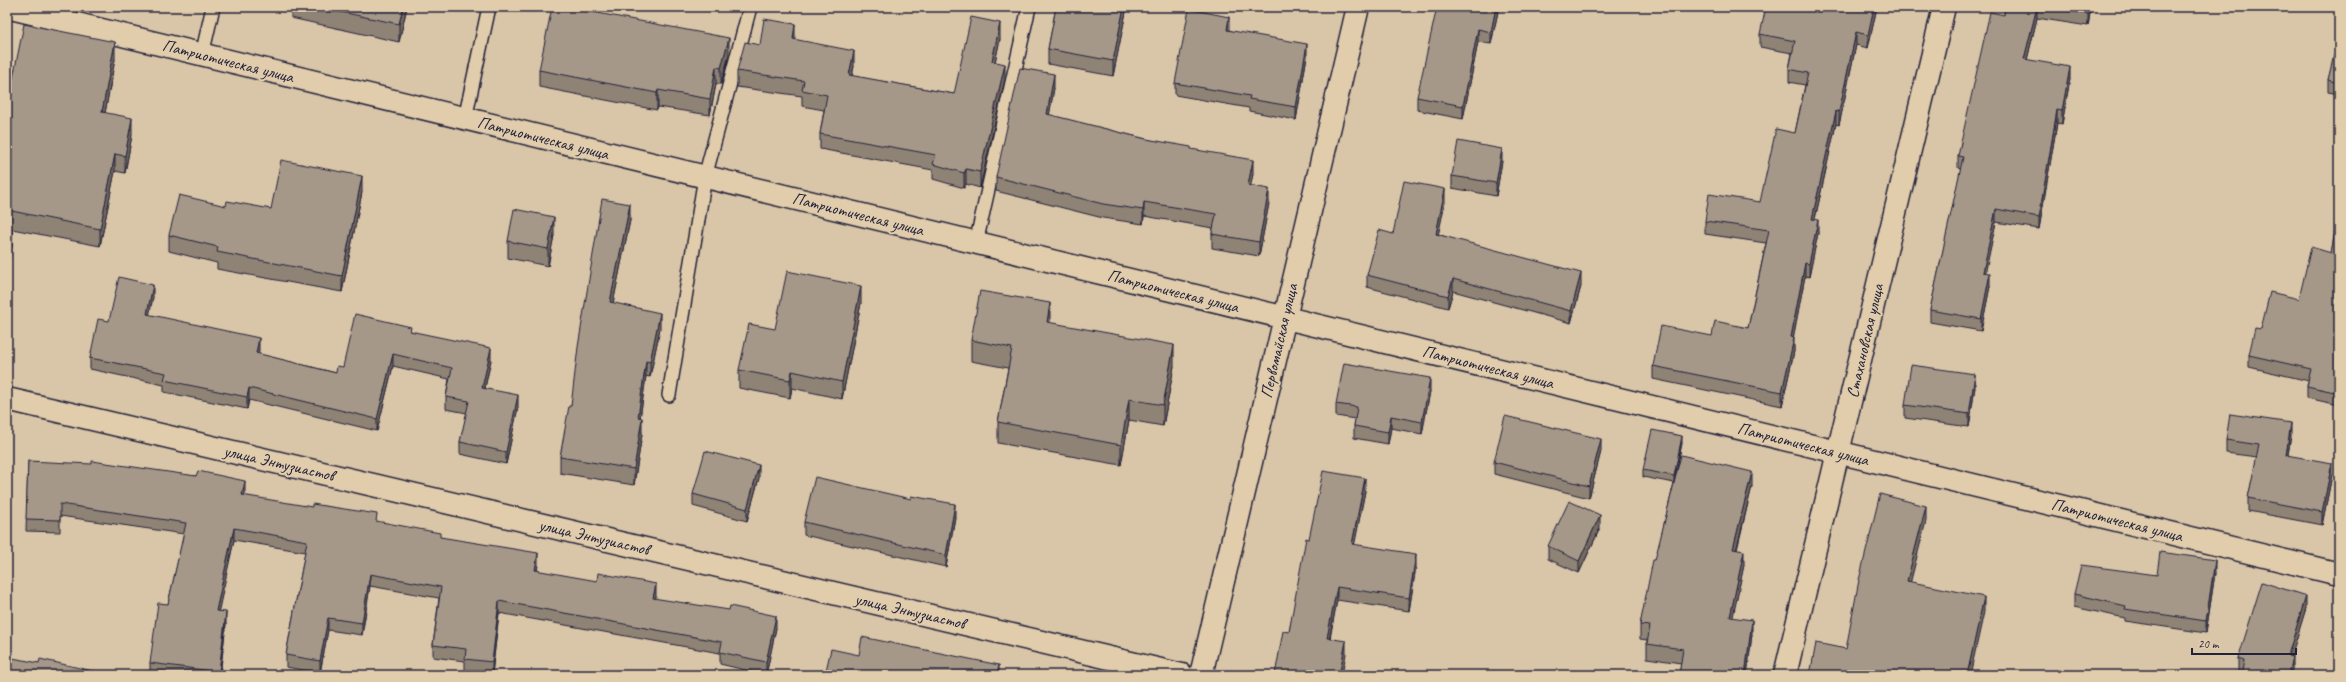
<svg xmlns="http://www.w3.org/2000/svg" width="2346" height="682" viewBox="0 0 2346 682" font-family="Caveat,sans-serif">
  <rect width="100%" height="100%" fill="#d9c5a7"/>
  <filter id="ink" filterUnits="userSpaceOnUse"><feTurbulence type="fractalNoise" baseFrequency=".025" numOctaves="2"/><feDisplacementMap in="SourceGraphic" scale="8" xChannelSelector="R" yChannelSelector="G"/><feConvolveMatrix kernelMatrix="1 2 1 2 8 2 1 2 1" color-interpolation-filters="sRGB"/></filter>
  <g filter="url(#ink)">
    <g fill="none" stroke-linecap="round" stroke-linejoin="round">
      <defs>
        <path id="service" d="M202 55 213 7
          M465 119 489 7
          M976 243 1029 7
          M669 395 705 177 750 7"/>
        <path id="minor" d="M7 7 2339 574
          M7 399 1182 675
          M1201 675 1358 7
          M1785 675 1944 7"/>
      </defs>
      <use href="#service" stroke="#22223b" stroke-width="16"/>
      <use href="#minor" stroke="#22223b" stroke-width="25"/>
      <use href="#service" stroke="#e1ccab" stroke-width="13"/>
      <use href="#minor" stroke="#e1ccab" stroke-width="22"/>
    </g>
    <path fill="#8f8376" stroke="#22223b" d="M291 7H407L399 42 291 18Z
      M1056 7H1127L1113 76 1048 64V49Z
      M1499 7 1491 44 1478 42 1463 119 1417 110V97Z
      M1819 7H1877L1868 48 1856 45 1839 125 1836 124 1815 219 1818 233 1809 277 1805 276 1793 337 1794 351 1782 406 1653 379V366L1712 336 1748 328 1766 243 1705 234V221L1760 202 1795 133 1805 85 1789 82V69L1792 53 1760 47V34L1819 9Z
      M2005 7H2091L2088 26 2037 18 2027 60 2070 79 2062 124 2057 123 2039 229 1996 222 1985 272 1990 286 1981 331 1930 322V310L1961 169 1958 168V156L2004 15Z
      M1229 30 1307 56 1296 120 1249 111V108L1175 95V83Z
      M2339 38V94L2328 92V80Z
      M795 39 854 66 852 76 954 94 1000 39 995 62 1005 79 980 188 966 184 964 188 933 179V170L820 149V134L824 110 802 106V96L737 87V71L760 45Z
      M729 55 721 84H716L710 115 658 107 657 110 539 87V70Z
      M115 59 105 113 132 135 125 173 115 171 100 246 7 228V108Z
      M1054 88 1049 115 1146 139 1191 149 1253 174 1250 185 1269 203 1259 256 1212 248V234L1213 228 1144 216 1143 224 1103 218 996 191V177Z
      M1502 161 1496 196 1452 188V176Z
      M362 192 342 292 217 269V263L169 251V235L226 206 271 209Z
      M1445 202 1438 234 1581 286 1571 323 1453 291 1448 308 1367 287V275L1393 234Z
      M2339 211V405L2307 398V386L2309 381 2249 367V355L2261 329 2299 299 2331 253Z
      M630 220 613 303 660 328 650 377 646 376 640 418 642 434 634 485 560 473V457L571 406Z
      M554 235 548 266 508 258V241Z
      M153 297 149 315 259 350 258 354 336 373 343 367 411 331 491 360 485 388 518 407 506 464 460 454V442L467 413 446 409V397L449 379 393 366 377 431 249 400 247 409 164 392V385L90 369V358L109 321Z
      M861 303 842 399 792 388 790 398 739 388V370L775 329Z
      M1050 323 1174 366 1163 426 1129 420 1121 465 998 443V422L1008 368 971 361V340Z
      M1975 387 1969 427 1905 418V405Z
      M1430 391 1422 434 1391 428 1388 444 1354 438V426L1355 419 1336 416V404Z
      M2291 435 2288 455 2332 475 2322 525 2248 511V498L2257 457 2226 453V440Z
      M1682 443 1674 482 1752 486 1737 550 1744 565 1732 617 1752 634 1747 675H1679L1681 663 1647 658V640L1640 639V625L1674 483 1643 477V470Z
      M1601 451 1589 498 1494 474V462Z
      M28 461 196 476 245 493 244 496 377 522 440 537 538 565 537 571 656 596 655 599 776 628 766 675 720 664V653L499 613 492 674 465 671V661L433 657V645L439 598 370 586 362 635 328 630 320 673 286 667V655L305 552 234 540 218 611 226 624 220 675H150V663L168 604 184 534 60 516V532L26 531Z
      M759 478 747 521 693 506V494Z
      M1365 491 1354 545 1416 566 1409 611 1337 600 1330 639 1346 654 1275 675 1289 632 1309 539Z
      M955 517 946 567 804 535V522Z
      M1600 528 1579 573 1548 559V546Z
      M2215 573 2206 633 2125 621V618L2074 607V594L2157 575Z
      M2306 608 2291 655 2292 668 2291 675H2241L2242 673 2238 672V659Z"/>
    <path fill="#746a60" stroke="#22223b" d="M403 7H407L399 42V24Z
      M1124 7H1127L1113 76V61Z
      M1496 7H1499L1491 44V32Z
      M1874 7H1877L1868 48V35Z
      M2037 7V18L2024 72V59Z
      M2089 7H2091L2088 26V14Z
      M1229 17V29L1227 42V30Z
      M1000 23V39L992 76V61Z
      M795 24V39L793 54V39Z
      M1478 29V42L1463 119V106Z
      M1856 32V45L1839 125V112Z
      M729 38V55L721 84V68Z
      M115 42V59L102 129V112Z
      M1307 44V56L1296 120V107Z
      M854 51V66L849 90V75Z
      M1005 64V79L980 188V172Z
      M716 67V84L710 115V99Z
      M2070 67V79L2062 124V111Z
      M1054 74V88L1047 128V114Z
      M658 90V107L657 110V93Z
      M2057 110V123L2039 229V217Z
      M1836 111V124L1812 232V219Z
      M132 118V135L125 173V156Z
      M1502 149V161L1496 196V183Z
      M115 154V171L100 246V229Z
      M1253 160V174L1248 199V185Z
      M966 169V184L964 188V173Z
      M362 176V192L342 292V276Z
      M1269 189V203L1259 256V242Z
      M1445 189V202L1436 246V234Z
      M1144 202V216L1143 224V210Z
      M630 204V220L610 318V302Z
      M1996 209V222L1983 284V272Z
      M554 217V235L548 266V249Z
      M1818 220V233L1809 277V264Z
      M12 229V246L7 273V255Z
      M1805 263V276L1791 350V337Z
      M1581 273V286L1571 323V311Z
      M1990 273V286L1981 331V319Z
      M1453 279V291L1448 308V296Z
      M153 285V297L147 326V314Z
      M861 286V303L842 399V382Z
      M1050 303V324L1047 322Z
      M660 313V328L650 377V362Z
      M259 338V350L256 365V353Z
      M1794 338V351L1782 406V392Z
      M1174 345V366L1163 426V405Z
      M491 348V360L482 400V388Z
      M393 354V366L377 431V419Z
      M646 361V376L638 433V417Z
      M792 371V388L790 398V380Z
      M1975 374V387L1969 427V414Z
      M1430 378V391L1422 434V422Z
      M249 388V400L247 409V397Z
      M518 395V407L506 464V452Z
      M1129 399V420L1121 465V445Z
      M1391 416V428L1388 444V432Z
      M642 418V434L634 485V469Z
      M2291 423V435L2286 467V455Z
      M1682 436V443L1674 483V476Z
      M1601 439V451L1589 498V486Z
      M2332 463V475L2322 525V512Z
      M759 465V478L747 521V509Z
      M1752 472V486L1733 563V549Z
      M1365 478V491L1352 557V544Z
      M245 481V493L242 507V495Z
      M955 504V517L946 567V555Z
      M1926 506V521L1907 596V581Z
      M1600 515V528L1579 573V561Z
      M234 528V540L216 623V611Z
      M1744 551V565L1730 631V617Z
      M538 553V565L535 582V570Z
      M1416 554V566L1409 611V598Z
      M2215 560V573L2206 633V621Z
      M370 574V586L362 635V623Z
      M656 584V596L653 610V598Z
      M1337 587V600L1327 651V638Z
      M2306 596V608L2288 667V655Z
      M1984 597V612L1970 675H1967Z
      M499 601V613L492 674V662Z
      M226 612V624L220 675H219Z
      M776 616V628L766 675V662Z
      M328 618V630L320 673V661Z
      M1752 620V634L1747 675H1745Z
      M1346 641V654L1342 675 1340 671Z
      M2292 656V668L2291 675H2288Z
      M999 665V675H997Z"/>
    <path fill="#a69889" stroke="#22223b" d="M317 7H403L399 24Z
      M552 7H566L729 38 721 68 716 67 710 99 658 90 657 93 539 70Z
      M1056 7H1124L1113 61 1048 49Z
      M1437 7H1496L1491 32 1478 29 1463 106 1417 97Z
      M1766 7H1811L1819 9V7H1874L1868 35 1856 32 1839 112 1836 111 1812 219 1818 220 1809 264 1805 263 1791 337 1794 338 1782 392 1653 366 1661 326 1712 336 1715 321 1748 328 1769 230 1705 221 1709 194 1760 202 1776 129 1795 133 1808 73 1789 69 1795 41 1760 34Z
      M2005 7H2037L2024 59 2070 67 2062 111 2057 110 2039 217 1996 209 1983 272 1990 273 1981 319 1930 310 1963 157 1958 156 1990 12 2004 15Z
      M2044 7H2089L2088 14Z
      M1189 9 1229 17 1227 30 1307 44 1296 107 1249 99 1250 96 1175 83Z
      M971 17 1000 23 992 61 1005 64 980 172 966 169 964 173 933 164 936 155 820 134 827 95 802 90 804 81 737 71 745 42 760 45 764 19 795 24 793 39 854 51 849 75 954 94Z
      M24 24 115 42 102 112 132 118 125 156 115 154 100 229 7 210V108Z
      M2338 38H2339V83L2328 80Z
      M1020 68 1054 74 1047 114 1146 139 1191 147V149L1253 160 1248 185 1269 189 1259 242 1212 234 1216 214 1144 202 1143 210 1103 204 996 177Z
      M1458 141 1502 149 1496 183 1452 176Z
      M281 160 362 176 342 276 217 252 218 247 169 235 179 195 226 206 227 201 271 209Z
      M1404 181 1445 189 1436 234 1581 273 1571 311 1453 279 1448 296 1367 275 1379 230 1393 234Z
      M602 199 630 204 610 302 660 313 650 362 646 361 638 417 642 418 634 469 560 457 569 406H571L578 347Z
      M514 209 554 217 548 249 508 241Z
      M2339 211V393L2307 386 2311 369 2249 355 2255 328 2261 329 2270 292 2299 299 2311 247 2331 253Z
      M7 228 12 229 7 255Z
      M787 271 861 286 842 382 792 371 790 380 739 370 749 324 775 329Z
      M119 277 153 285 147 314 259 338 256 353 336 373 337 366 343 367 355 314 411 327 410 331 491 348 482 388 518 395 506 452 460 442 469 401 446 397 452 368 393 354 377 419 249 388 247 397 164 380 166 373 90 358 98 319 109 321Z
      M980 291 1050 303 1047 322 1174 345 1163 405 1129 399 1121 445 998 422 1012 348 971 340Z
      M1344 363 1430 378 1422 422 1391 416 1388 432 1354 426 1357 407 1336 404Z
      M1911 365 1975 374 1969 414 1905 405Z
      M2230 414 2291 423 2286 455 2332 463 2322 512 2248 498 2259 445 2226 440Z
      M1505 416 1601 439 1589 486 1494 462Z
      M1652 430 1682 436 1674 476 1643 470Z
      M705 451 759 465 747 509 693 494Z
      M1681 455 1752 472 1733 549 1744 551 1730 617 1752 620 1745 675H1679L1683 649 1647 644 1650 626 1640 625 1653 560H1655Z
      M28 461 92 464V461L196 476 198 471 245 481 242 495 312 507V504L377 514 376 521 440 533V537L538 553 535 570 597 581 598 573 656 584 653 598 729 610 730 606 776 616 766 662 720 652 722 642 499 601 492 662 465 659 466 649 433 645 441 587 370 574 362 623 328 618 320 661 286 655 307 541 234 528 216 611 226 612 219 672 150 663 158 603 168 604 186 523 60 504V520L26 519Z
      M1323 471 1365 478 1352 544 1416 554 1409 598 1337 587 1327 638 1346 641 1340 671 1364 675H1275L1283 631 1289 632 1306 538 1309 539Z
      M815 477 911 499V496L955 504 946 555 804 522Z
      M1880 494 1926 506 1907 581 1984 597 1967 675H1968H1810L1816 643 1846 649 1859 580Z
      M1569 501 1600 515 1579 561 1548 546Z
      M2160 552 2215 560 2206 621 2125 609 2126 606 2074 594 2081 565 2157 575Z
      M2262 582 2306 596 2288 655 2292 656 2288 675H2241L2244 661 2238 659Z
      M862 637 999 665 997 675H825L831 649 859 655Z
      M7 657 39 663 40 659 97 672 96 675H7Z"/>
  </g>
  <g text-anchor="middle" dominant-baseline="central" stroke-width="4" stroke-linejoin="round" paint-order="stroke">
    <g font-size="17" fill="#22223b" stroke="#e1ccab">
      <text transform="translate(228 61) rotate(14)">Патриотическая улица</text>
      <text transform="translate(543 138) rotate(14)">Патриотическая улица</text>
      <text transform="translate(858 214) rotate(14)">Патриотическая улица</text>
      <text transform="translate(1173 291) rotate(14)">Патриотическая улица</text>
      <text transform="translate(1279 341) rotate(-77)">Первомайская улица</text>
      <text transform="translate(1865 341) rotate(-77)">Стахановская улица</text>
      <text transform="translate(1488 367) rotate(14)">Патриотическая улица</text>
      <text transform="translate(1803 444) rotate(14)">Патриотическая улица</text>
      <text transform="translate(279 463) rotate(13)">улица Энтузиастов</text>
      <text transform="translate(2117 520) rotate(14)">Патриотическая улица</text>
      <text transform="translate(594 537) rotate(13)">улица Энтузиастов</text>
      <text transform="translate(910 611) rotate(13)">улица Энтузиастов</text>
    </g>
  </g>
  <rect width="2346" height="682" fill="none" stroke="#e1ccab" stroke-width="24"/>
  <rect x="12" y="12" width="2322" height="658" fill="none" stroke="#22223b" stroke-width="1.5" filter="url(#ink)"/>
  <path d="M2192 648v6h104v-6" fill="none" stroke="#22223b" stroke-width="2"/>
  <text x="2198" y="648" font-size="12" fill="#22223b" stroke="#e1ccab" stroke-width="3" paint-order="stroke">20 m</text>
</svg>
